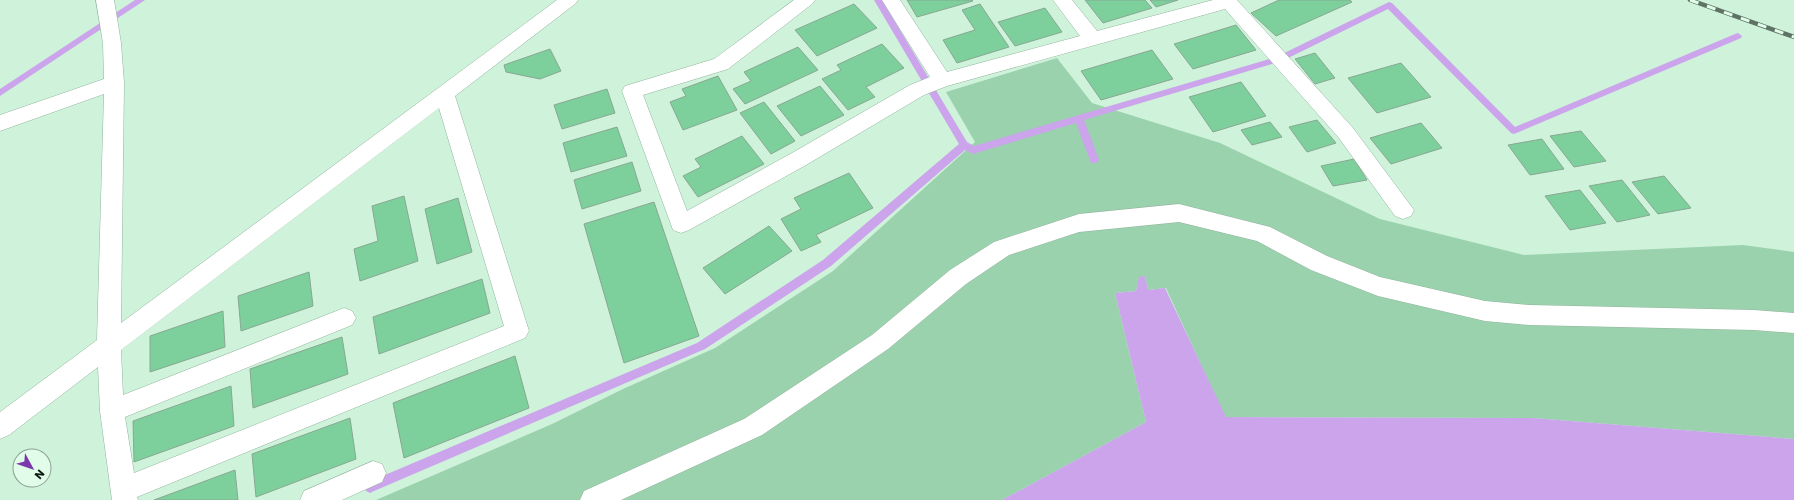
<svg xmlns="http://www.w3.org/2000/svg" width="1794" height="500" viewBox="0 0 1794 500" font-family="Poppins,sans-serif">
  <rect width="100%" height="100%" fill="#cff2da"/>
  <path fill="#9ad2ad" d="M1057 58 1092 103 1220 143 1380 219 1524 255 1743 245 1794 252V439L1533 418 1225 417 1166 288 1148 290 1145 276 1139 278 1136 291 1115 293 1146 422 1002 500H376L552 424 623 389 715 348 833 271 975 142 946 92Z"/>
  <path fill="#cba4ec" d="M1145 276 1148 290 1165 288 1226 417 1533 418 1794 439V500H1002L1146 422 1115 293 1136 291 1139 277Z"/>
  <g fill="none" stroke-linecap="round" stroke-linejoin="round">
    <path fill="#cba4ec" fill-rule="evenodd" d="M135 0H145L0 96V89Z
      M874 0H882L967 142 974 146 1276 57 1389 2 1392 3 1515 127 1735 34 1738 33 1742 36 1741 38 1514 134 1511 133 1388 9 1282 61 1084 120 1099 160 1097 163H1091L1076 123 973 154 965 150 831 266 705 349 374 491 370 493 366 491 364 487 366 483 697 343 823 260 959 144Z"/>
  </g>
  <path fill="#7dcf9c" stroke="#88a892" d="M907 0H972L973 1 917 17Z
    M1085 0H1145L1152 8 1103 23Z
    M1150 0H1178L1156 7Z
    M1279 0H1350L1352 2 1276 36 1251 13Z
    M854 4 877 28 817 56 795 30Z
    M980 4 1009 47 957 63 943 40 975 30 962 10Z
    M1045 8 1062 32 1015 46 998 22Z
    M1236 25 1256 50 1193 69 1174 44Z
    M882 44 904 68 866 87 875 97 848 110 822 79 841 70 837 65Z
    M798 47 818 70 745 104 733 89 751 81 744 72Z
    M550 49 561 71 540 79 506 72 504 65Z
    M1152 50 1173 79 1101 100 1081 71Z
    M1315 53 1335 78 1315 84 1295 59Z
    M1401 63 1431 97 1377 113 1348 78Z
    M718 76 737 110 683 130 670 102 686 96 682 89Z
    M1241 82 1266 116 1213 132 1189 97Z
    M820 86 844 115 801 136 777 106Z
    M607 89 615 113 562 129 554 105Z
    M764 102 795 141 771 154 740 113Z
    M1317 120 1336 143 1307 152 1289 127Z
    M1270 122 1282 137 1252 145 1241 130Z
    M1421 123 1442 148 1391 164 1370 138Z
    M617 127 627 156 571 172 563 143Z
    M1581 131 1606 161 1574 167 1550 136Z
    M742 136 764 164 698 197 683 176 701 167 695 159Z
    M1542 139 1564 169 1530 175 1508 145Z
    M1354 159 1367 180 1333 186 1321 166Z
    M632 162 641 191 582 209 574 180Z
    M849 173 873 208 816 235 821 242 801 251 781 219 801 209 794 198Z
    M1664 176 1691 208 1658 214 1632 182Z
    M1622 180 1650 215 1617 222 1589 186Z
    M1580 190 1606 223 1570 230 1545 196Z
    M404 196 418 261 360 281 354 249 378 241 372 206Z
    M458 198 472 252 437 264 425 209Z
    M654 202 699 336 624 363 584 224Z
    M769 226 792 251 725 294 703 268Z
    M309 272 313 306 241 331 238 296Z
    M482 279 490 313 379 354 373 317Z
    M223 311 225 347 150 372V336Z
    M342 337 348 374 253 408 250 369Z
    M515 356 529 408 404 458 393 403Z
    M231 386 234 426 134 462 133 421Z
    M350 418 356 459 256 497 252 454Z
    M235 470 238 500H154Z"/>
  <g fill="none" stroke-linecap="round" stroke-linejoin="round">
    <defs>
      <path id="minor" d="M96 0H114L121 43 124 83 121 323 557 0H578L575 4 455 96 529 331 525 338 137 497 138 500H112L100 411 98 367 9 435 0 439V412L97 340 104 94 0 131V115L104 79 103 43ZM439 108 504 326 134 473 125 417 352 325 356 318 352 311 344 308 123 395 121 350Z
        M794 0H815L812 4 728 69 643 95 687 211 792 153 910 85 930 77 882 0H900L947 72 1080 36 1053 0H1072L1097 31 1213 0H1237L1353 128 1414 210 1411 216 1403 219 1395 216 1339 138 1225 9 947 86 924 95 806 165 689 230 681 233 673 230 622 91 625 86 714 59Z
        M1179 204 1270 227 1327 256 1380 277 1485 301 1529 305 1754 310 1794 313V333L1754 330 1529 325 1485 321 1378 296 1311 270 1257 241 1179 222 1079 232 1009 255 966 284 888 349 762 435 621 500H580L584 491 744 419 872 335 950 270 994 242 1079 214Z
        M373 461 382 464 386 473 382 482 342 500H300L304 491Z"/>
    </defs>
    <use href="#minor" stroke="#93b49e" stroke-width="1"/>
    <use href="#minor" fill="#fff" fill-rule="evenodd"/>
    <defs>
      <path id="rail" d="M1690 0 1794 37"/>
    </defs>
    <use href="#rail" stroke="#5e7365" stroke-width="4.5"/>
    <use href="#rail" stroke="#e1fdea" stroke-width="3" stroke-dasharray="9" stroke-linecap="butt"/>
  </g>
  <g transform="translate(32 468) rotate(130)"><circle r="19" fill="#e1fdea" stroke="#8ca193"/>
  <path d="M0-3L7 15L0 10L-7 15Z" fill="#7d39ac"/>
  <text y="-6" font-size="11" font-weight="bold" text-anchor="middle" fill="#0c1810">N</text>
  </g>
</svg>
